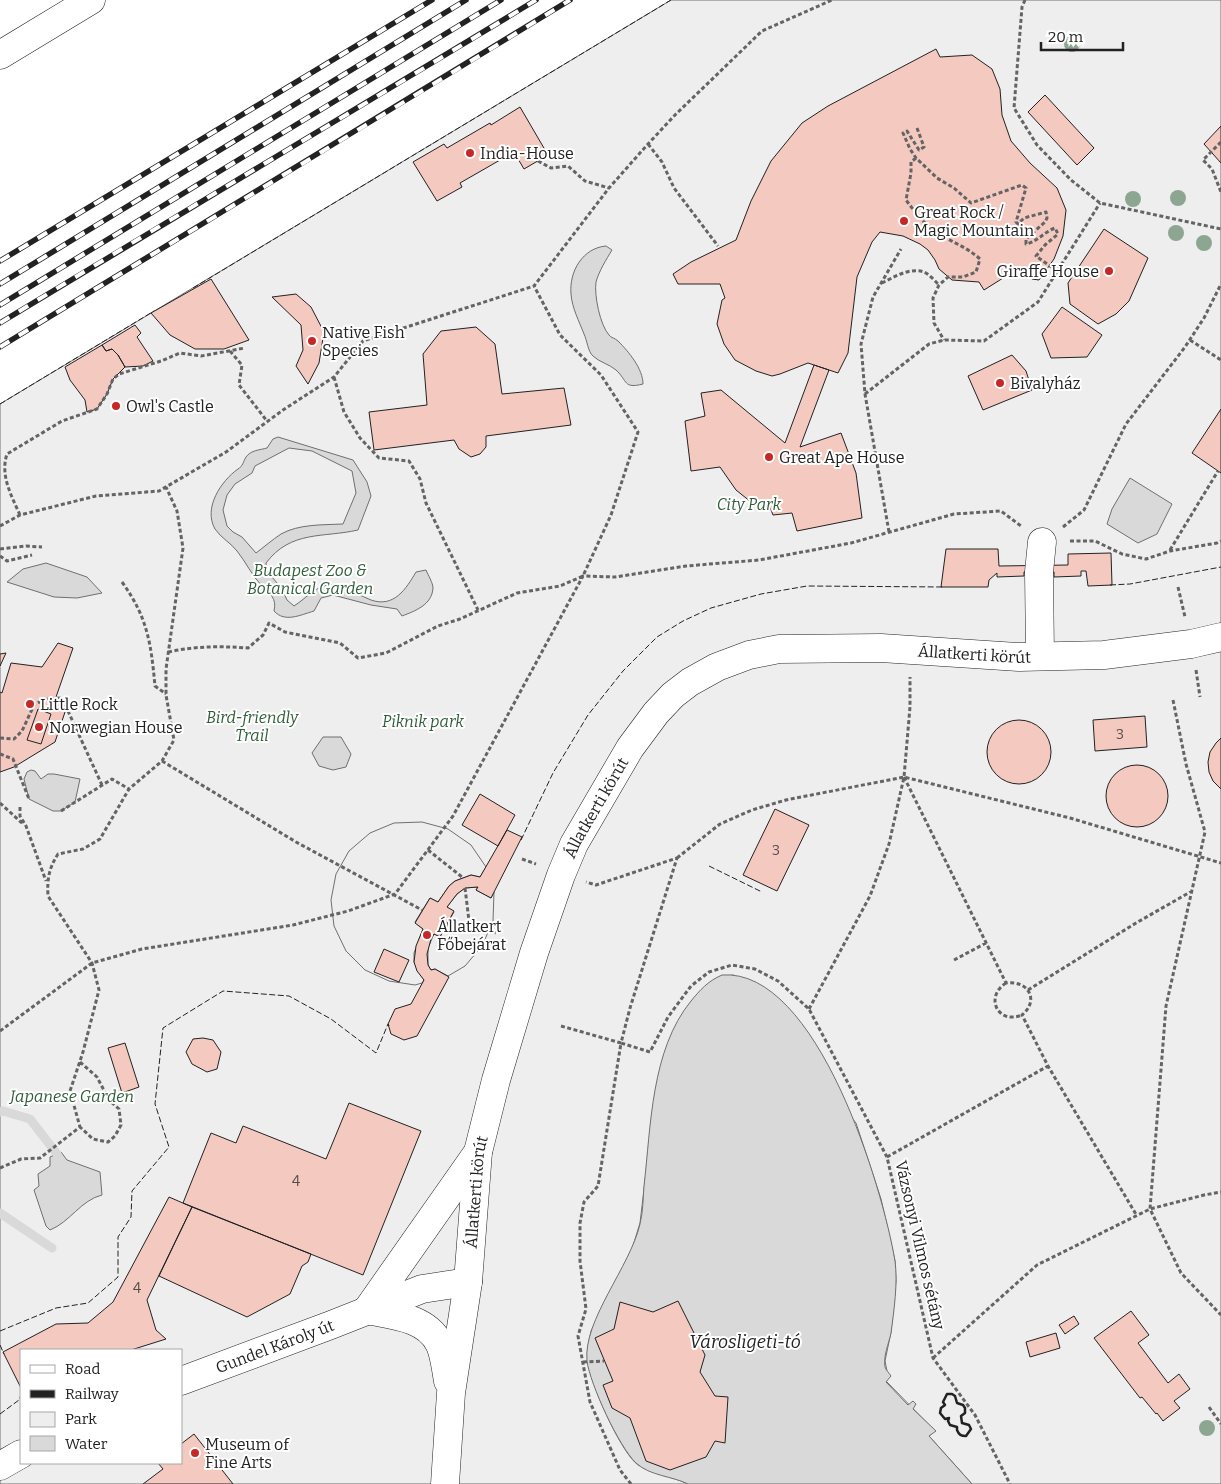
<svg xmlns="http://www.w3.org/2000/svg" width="1221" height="1484" viewBox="0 0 1221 1484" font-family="Bitter,serif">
  <rect width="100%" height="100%" fill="#fff"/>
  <path fill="#eee" stroke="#6f6f6f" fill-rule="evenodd" d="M671 0H1221V1484H972L929 1436 935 1431 886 1381 887 1371 885 1361 891 1332 896 1281 895 1261 881 1199 856 1123 734 975 722 976 713 980 653 1113 640 1223 632 1249 591 1331C589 1341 586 1352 588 1362 590 1383 621 1453 638 1465 655 1475 672 1476 688 1484H0V404ZM21 1350H181V1463H21Z"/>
  <path fill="#ededed" stroke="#6f6f6f" d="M422 822 448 829 471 845 486 867 480 877 471 875 455 881 449 886 438 902 430 898 415 922 423 929 414 953V962L424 980 422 983 415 985 389 981 365 970 346 951 334 926 331 900 336 874 349 851 370 833 394 823Z
    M478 887 476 890 491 898 494 892 493 921 482 946 465 966 448 976 435 969 431 970 428 965V948L434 934 440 936 454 912 447 907 457 894 465 888Z"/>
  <path fill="#d9d9d9" stroke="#6f6f6f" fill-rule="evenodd" d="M606 246 612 250C606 260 599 271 596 282 594 295 600 325 609 335 611 338 615 338 618 341 629 352 643 369 643 384 623 389 628 381 616 370 609 364 599 362 593 356 588 352 587 340 584 334 579 321 572 308 571 294 569 271 583 248 606 246Z
    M278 437 353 460 367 482 371 496 358 530C323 538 291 530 266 563L267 571 282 589 287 600 294 606C305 599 314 588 327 585 331 584 338 587 342 588 353 591 361 596 371 600 394 608 406 589 416 572L426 570C428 575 433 583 433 588 432 605 415 611 402 616L397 609 371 605 333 595 321 598 314 611C300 615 285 623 274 611 277 598 270 594 262 586 252 576 246 562 237 551 231 543 221 538 215 529 203 508 221 481 238 469 243 466 243 462 246 457 251 450 260 450 267 448L273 439ZM289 448 312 451 352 471 356 493 343 524C322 525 299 524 281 534 272 540 264 547 256 553L242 537 233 532 227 526 223 510 227 495 235 484 252 473 255 466Z
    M1130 478 1172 504 1157 534 1138 543 1107 524 1112 509Z
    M46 563 87 577 102 593 77 598 54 597 7 582 23 569Z
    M323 737H341L351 754 346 767 333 770 319 766 312 753Z
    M31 770 35 771 41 779 48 774H54L80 779 75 802 61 811H53L29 799 24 779 27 772Z
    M722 975C817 968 883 1188 895 1261 898 1283 894 1310 891 1333 889 1343 883 1356 885 1367 886 1370 889 1373 891 1376L886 1382 908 1405 913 1401 916 1404 913 1409 936 1431 929 1436 972 1484H688C672 1476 650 1476 636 1463 619 1447 590 1384 587 1361 583 1320 630 1267 640 1224 643 1212 643 1199 644 1186 651 1126 651 1050 691 1001 700 990 708 981 722 975Z
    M61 1152 67 1160 100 1172 102 1195C81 1200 70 1222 50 1230L46 1226 34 1190 39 1186 38 1174 50 1166V1157Z"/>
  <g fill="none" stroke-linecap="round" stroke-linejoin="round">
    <path stroke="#d9d9d9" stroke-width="9" d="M0 1112 3 1111 30 1119 57 1154
      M0 1213 52 1248"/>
  </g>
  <path fill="#f3c9c0" stroke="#222" d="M936 49 940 57 972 55 992 69 1000 89 1002 115 1011 141 1030 163 1057 188 1066 210 1063 236 1054 259 1039 280 1032 279 1019 268 984 290 979 282 952 280 939 269 935 260 928 250 920 244 903 236 880 232 872 242 857 277 848 353 838 373 808 363 780 374 772 376 756 371 735 360 724 344 717 324 722 300 725 298 720 284H678L673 274 691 262 736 240 751 201 771 161 802 123 828 106Z
    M1045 95 1094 148 1077 165 1028 112Z
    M520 107 548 155 524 169 514 152 460 183 462 187 437 201 413 162 444 144 447 148 490 123 491 125Z
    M1221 126V163L1204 144Z
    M1104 229 1148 258 1129 301 1116 314 1098 324 1070 304 1068 283Z
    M211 279 249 340 224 349H195L170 335 151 313Z
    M296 294 311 307 324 332 319 363 308 384 296 366 303 350 301 325 272 297Z
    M1062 307 1102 335 1087 357 1051 358 1042 334Z
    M135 325 141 333 137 337 153 361 143 366 125 367 118 355 112 349 106 351 102 345Z
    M476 327 495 344 502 394 564 388 571 425 486 436V447L480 454 471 457 459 449 454 440 374 450 369 412 427 405 423 354 441 331Z
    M102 345 106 351 112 349 118 355 125 367 113 379 107 394 97 409 87 412 85 400 70 380 65 367Z
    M1012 355 1026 371 1032 390 983 410 968 376Z
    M814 365 829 370 800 447 841 433 856 473 862 518 797 531 792 513 773 515 767 500 751 502 736 490 720 467 691 471 685 421 705 416 701 393 721 390 785 443Z
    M1221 409V473L1192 453Z
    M946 549H998L999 566 1068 565V554L1111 553 1112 585 1088 586 1086 571H1081V576L1054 577V572H1024V576L997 577V573L989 580 988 587H941Z
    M58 643 73 648 55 700 66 709 55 742 14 767 0 772V692L2 693 11 663 42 667Z
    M6 653 0 666V654Z
    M38 709 51 714 41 744 27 740Z
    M1145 716 1147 747 1095 751 1093 720Z
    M987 752a32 32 0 1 1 64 0a32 32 0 1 1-64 0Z
    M1221 738V789L1213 781 1209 772 1208 762 1210 752 1216 743Z
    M1106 796a31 31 0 1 1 62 0a31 31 0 1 1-62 0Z
    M480 794 515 815 498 846 462 825Z
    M775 809 809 825 777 891 743 875Z
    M507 830 522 837 491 898 476 890 478 887 465 888 457 894 447 907 454 911 440 937 434 934 431 939 427 954 428 965 431 970 435 969 449 977 417 1036 404 1040 391 1034 388 1024 395 1009 411 1004 424 980 417 971 414 962 416 946 423 929 415 923 430 898 438 902 449 886 455 881 471 875 480 877Z
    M384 949 409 960 399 982 374 972Z
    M203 1038 213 1040 221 1052 217 1069 207 1072 192 1064 186 1052 193 1039Z
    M125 1043 139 1087 122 1093 108 1048Z
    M349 1103 421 1131 363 1275 183 1203 211 1133 236 1143 243 1126 326 1159Z
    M169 1197 192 1207 147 1300 156 1330 166 1339 131 1350H21V1388L3 1352 56 1324 88 1323 113 1302Z
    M192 1207 311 1254 308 1262 302 1266 290 1294 247 1317 159 1276Z
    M678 1301 705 1355 700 1372 715 1396 728 1397 725 1443 715 1441 706 1457 670 1470 646 1461 630 1418 612 1408 603 1385 613 1381 595 1338 614 1329 620 1302 653 1312Z
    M1131 1311 1149 1335 1138 1343 1168 1383 1179 1374 1190 1389 1174 1401 1180 1408 1163 1421 1157 1413 1156 1414 1142 1397 1140 1398 1094 1338Z
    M1074 1316 1079 1324 1065 1334 1059 1325Z
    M1056 1333 1060 1348 1030 1357 1026 1342Z
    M194 1434 233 1484H143L163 1469 158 1463H181V1444Z"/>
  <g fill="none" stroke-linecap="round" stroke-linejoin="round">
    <defs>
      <g id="minor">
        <path d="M0 55 91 0"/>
        <path d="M1040 656 1039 572 1042 542"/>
        <path d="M367 1310 478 1152"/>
        <path d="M367 1310C391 1315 426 1317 439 1343 444 1352 446 1370 448 1381"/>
        <path id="s1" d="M181 1381 331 1325 422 1289 468 1282"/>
        <path d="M0 1466 21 1454"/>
        <path id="s2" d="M445 1484 451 1393 468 1282 478 1152 496 1080 534 953 561 875 574 844 630 748 656 713 673 695 690 682 717 667 749 655 779 649 881 648 1019 657 1104 655 1191 644 1221 637"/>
      </g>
    </defs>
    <use href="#minor" stroke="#222" stroke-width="29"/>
    <path stroke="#646464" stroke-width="3" stroke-dasharray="4 2.5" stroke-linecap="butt" d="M1025 0 1022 7 1014 108 1037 145 1071 180 1100 203 1221 229
      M917 128 924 147 919 150 907 131 903 133 910 149 916 158 937 178 954 188 971 203 1022 185 1026 188 1016 222 1018 224 1024 218 1046 212 1047 218 1045 222 1026 239V244C1037 242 1044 232 1055 228L1058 234 1045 245 1036 256 1057 271
      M1221 142 1203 160 1212 169 1221 192
      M648 144 662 162 674 188 718 246
      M916 158 911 162V173L906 200C915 212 924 224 936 232 951 242 967 247 980 259L976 272 963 277H948L939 285 933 298 934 323 944 340
      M538 161 551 168 568 166 585 181 609 188
      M882 283C894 277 910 267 924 272 929 274 935 281 939 285
      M1190 340 1221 360
      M230 351 242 365 239 385 267 421
      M334 377 344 412 360 438 379 458 409 461 420 479 426 503 478 610
      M865 394 929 344 944 340 984 341 1038 302 1100 203
      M20 515C11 495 0 475 7 454L62 421 97 409 107 394 113 379 119 374 161 361 180 353 201 356 245 348
      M0 526 20 515 96 496 159 491 226 452 283 410 334 377 363 341 534 286 609 188 648 144 675 115 762 31 832 0
      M1063 527 1084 510 1126 424 1185 347 1204 318 1221 284
      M889 532 865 394 861 344 873 297 901 249
      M1070 541H1095L1122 554 1146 559 1170 551 1217 543 1221 541
      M0 549 26 546 42 547
      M1170 550 1218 471
      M0 556 7 561 32 555
      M122 582C148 618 151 644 155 686L166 694
      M1178 587 1185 617
      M168 652C195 646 221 646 248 648L263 635 269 623 285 632 340 643 358 658 386 653 438 626 460 619 517 593 560 586 583 576 611 515 638 432 601 375 560 335 534 286
      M1196 670 1200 697
      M1173 700 1186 764 1205 832 1166 1006 1150 1209 1181 1273 1221 1315
      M0 738 14 739 22 731 34 705 45 699 62 698 102 785
      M0 754 13 759 29 799
      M162 761 296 842 422 910
      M904 777 1006 983C1028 980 1040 1000 1022 1015L1048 1066 1137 1216
      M0 803 23 824
      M20 807V816L26 826 46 881
      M61 811 112 779 129 789
      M428 850 462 877
      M677 858 720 824 752 810 786 800 904 777 1070 818 1221 863
      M522 859 536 864
      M465 888 470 929
      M447 925 497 933
      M954 960 986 943
      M1006 983C984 997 998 1025 1022 1015
      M1028 990 1136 923 1192 891
      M809 1009 870 896 889 844 904 777 910 707V677
      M561 1026 621 1043 630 1008 677 858 596 885 586 882
      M0 1031 92 963 142 949 293 925 348 911 395 894 453 816 583 576 615 577 686 566 759 560 851 543 954 514 1001 511 1021 526
      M80 1062 97 1077 109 1100 119 1109 121 1125 115 1136 108 1142 93 1139 80 1127
      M887 1157 1048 1066
      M0 1168 21 1159 40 1158 80 1127 70 1091 83 1052 99 990 92 963 48 896C47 879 49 868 58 854L83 849 100 839 129 789 162 761 174 740 166 695V669L183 548 177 511 166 487
      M933 1358 1037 1265 1150 1209 1204 1195 1221 1192
      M583 1362 604 1361
      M1209 1407 1221 1424
      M631 1484 620 1470 590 1402 578 1336 586 1309 580 1261V1223L584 1202 598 1186 621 1043 650 1052 668 1017 691 986 709 972 732 965 755 969 778 981 809 1009 887 1157 933 1358 975 1415 1010 1484"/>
    <use href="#minor" stroke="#fff" stroke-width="28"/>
    <defs>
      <path id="rail" d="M0 261 432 0
        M0 284 466 0
        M0 305 501 0
        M0 323C178 214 358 109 536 0
        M0 347C190 231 381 117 570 0"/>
    </defs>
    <use href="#rail" stroke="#222" stroke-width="5.5"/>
    <use href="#rail" stroke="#fff" stroke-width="4" stroke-dasharray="11" stroke-linecap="butt"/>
    <path stroke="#222" stroke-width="1" stroke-dasharray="6 2.5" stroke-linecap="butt" d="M193 288 671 0
      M0 404 154 311
      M1110 585 1130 584 1221 567
      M521 840 553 773 588 715 623 671 657 637 683 621 711 608 761 594 807 586 943 587
      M709 866 762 892
      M0 1331 56 1308 88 1303 118 1277V1237L131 1217 132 1191 169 1147 155 1104 163 1028 223 991 289 996 331 1019 376 1053 388 1024 389 1026
      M0 1345 4 1354
      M0 1414 19 1400 21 1395"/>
    <path stroke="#222" stroke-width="2.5" d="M947 1394H952L955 1396 957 1403 963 1405 965 1408V1413L961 1416 962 1423 969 1425 971 1429 966 1436C961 1436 959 1435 957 1430V1427L950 1425 948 1421 949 1418 945 1419 940 1413 941 1408 945 1405 943 1402Z"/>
  </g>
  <g fill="#8da692">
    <circle cx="1072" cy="44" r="8"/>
    <circle cx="1178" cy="198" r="8"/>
    <circle cx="1133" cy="199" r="8"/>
    <circle cx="1176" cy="233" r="8"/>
    <circle cx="1204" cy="243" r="8"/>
    <circle cx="1207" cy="1428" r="8"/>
  </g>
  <g fill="#c62828" stroke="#fff" stroke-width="2">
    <circle cx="470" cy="153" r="5"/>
    <circle cx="904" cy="221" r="5"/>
    <circle cx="1109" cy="271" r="5"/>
    <circle cx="312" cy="341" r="5"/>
    <circle cx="1000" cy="383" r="5"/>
    <circle cx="116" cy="406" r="5"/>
    <circle cx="769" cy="457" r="5"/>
    <circle cx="30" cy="704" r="5"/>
    <circle cx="39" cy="727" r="5"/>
    <circle cx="427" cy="935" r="5"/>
    <circle cx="195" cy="1453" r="5"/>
  </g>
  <g text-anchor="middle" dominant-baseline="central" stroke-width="4" stroke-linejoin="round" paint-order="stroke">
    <g font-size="14" fill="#564c4a">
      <text x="1120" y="734">3</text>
      <text x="776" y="850">3</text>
      <text x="296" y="1181">4</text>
      <text x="137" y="1288">4</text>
    </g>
    <g font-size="16" fill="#222" stroke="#fff" text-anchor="start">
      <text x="480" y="153">India-House</text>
      <text x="914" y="212">Great Rock /<tspan x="914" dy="18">Magic Mountain</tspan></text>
      <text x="1099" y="271" text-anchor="end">Giraffe House</text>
      <text x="322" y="332">Native Fish<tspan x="322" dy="18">Species</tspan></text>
      <text x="1010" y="383">Bivalyház</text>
      <text x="126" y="406">Owl's Castle</text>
      <text x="779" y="457">Great Ape House</text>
      <text x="40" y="704">Little Rock</text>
      <text x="49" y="727">Norwegian House</text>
      <text x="437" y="926">Állatkert<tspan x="437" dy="18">Főbejárat</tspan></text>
      <text x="205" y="1444">Museum of<tspan x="205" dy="18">Fine Arts</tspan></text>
    </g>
    <g font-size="16" font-style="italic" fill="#2f5e38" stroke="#fff">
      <text x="749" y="504">City Park</text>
      <text x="310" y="570">Budapest Zoo &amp;<tspan x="310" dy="18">Botanical Garden</tspan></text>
      <text x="252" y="717">Bird-friendly<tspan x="252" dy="18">Trail</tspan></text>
      <text x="423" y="721">Piknik park</text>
      <text x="72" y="1096">Japanese Garden</text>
    </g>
    <g font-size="16" fill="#222" stroke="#fff">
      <text stroke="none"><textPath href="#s2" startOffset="1149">Állatkerti körút</textPath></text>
      <text stroke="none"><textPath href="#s2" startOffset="699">Állatkerti körút</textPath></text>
      <text stroke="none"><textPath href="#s2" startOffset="294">Állatkerti körút</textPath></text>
      <text transform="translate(920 1245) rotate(77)">Vázsonyi Vilmos sétány</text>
      <text stroke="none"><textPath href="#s1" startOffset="100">Gundel Károly út</textPath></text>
    </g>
    <g font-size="18" font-style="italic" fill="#222" stroke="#fff">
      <text x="745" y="1342">Városligeti-tó</text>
    </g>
  </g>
  <rect x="20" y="1349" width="162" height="115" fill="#ffffff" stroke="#a7a7a7"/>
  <rect x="30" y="1365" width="25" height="8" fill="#ffffff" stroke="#a7a7a7"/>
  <text x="65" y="1374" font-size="15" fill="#222222">Road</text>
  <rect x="30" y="1390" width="25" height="8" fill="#222222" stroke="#a7a7a7"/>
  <text x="65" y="1399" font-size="15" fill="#222222">Railway</text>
  <rect x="30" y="1412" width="25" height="15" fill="#eeeeee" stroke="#a7a7a7"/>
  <text x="65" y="1424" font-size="15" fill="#222222">Park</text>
  <rect x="30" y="1436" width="25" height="15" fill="#d9d9d9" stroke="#a7a7a7"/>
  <text x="65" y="1449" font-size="15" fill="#222222">Water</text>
  <path d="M1041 42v8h82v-8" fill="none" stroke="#222222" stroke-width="2.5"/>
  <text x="1048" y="42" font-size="15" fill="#222222" stroke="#ffffff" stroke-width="4" paint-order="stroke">20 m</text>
</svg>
